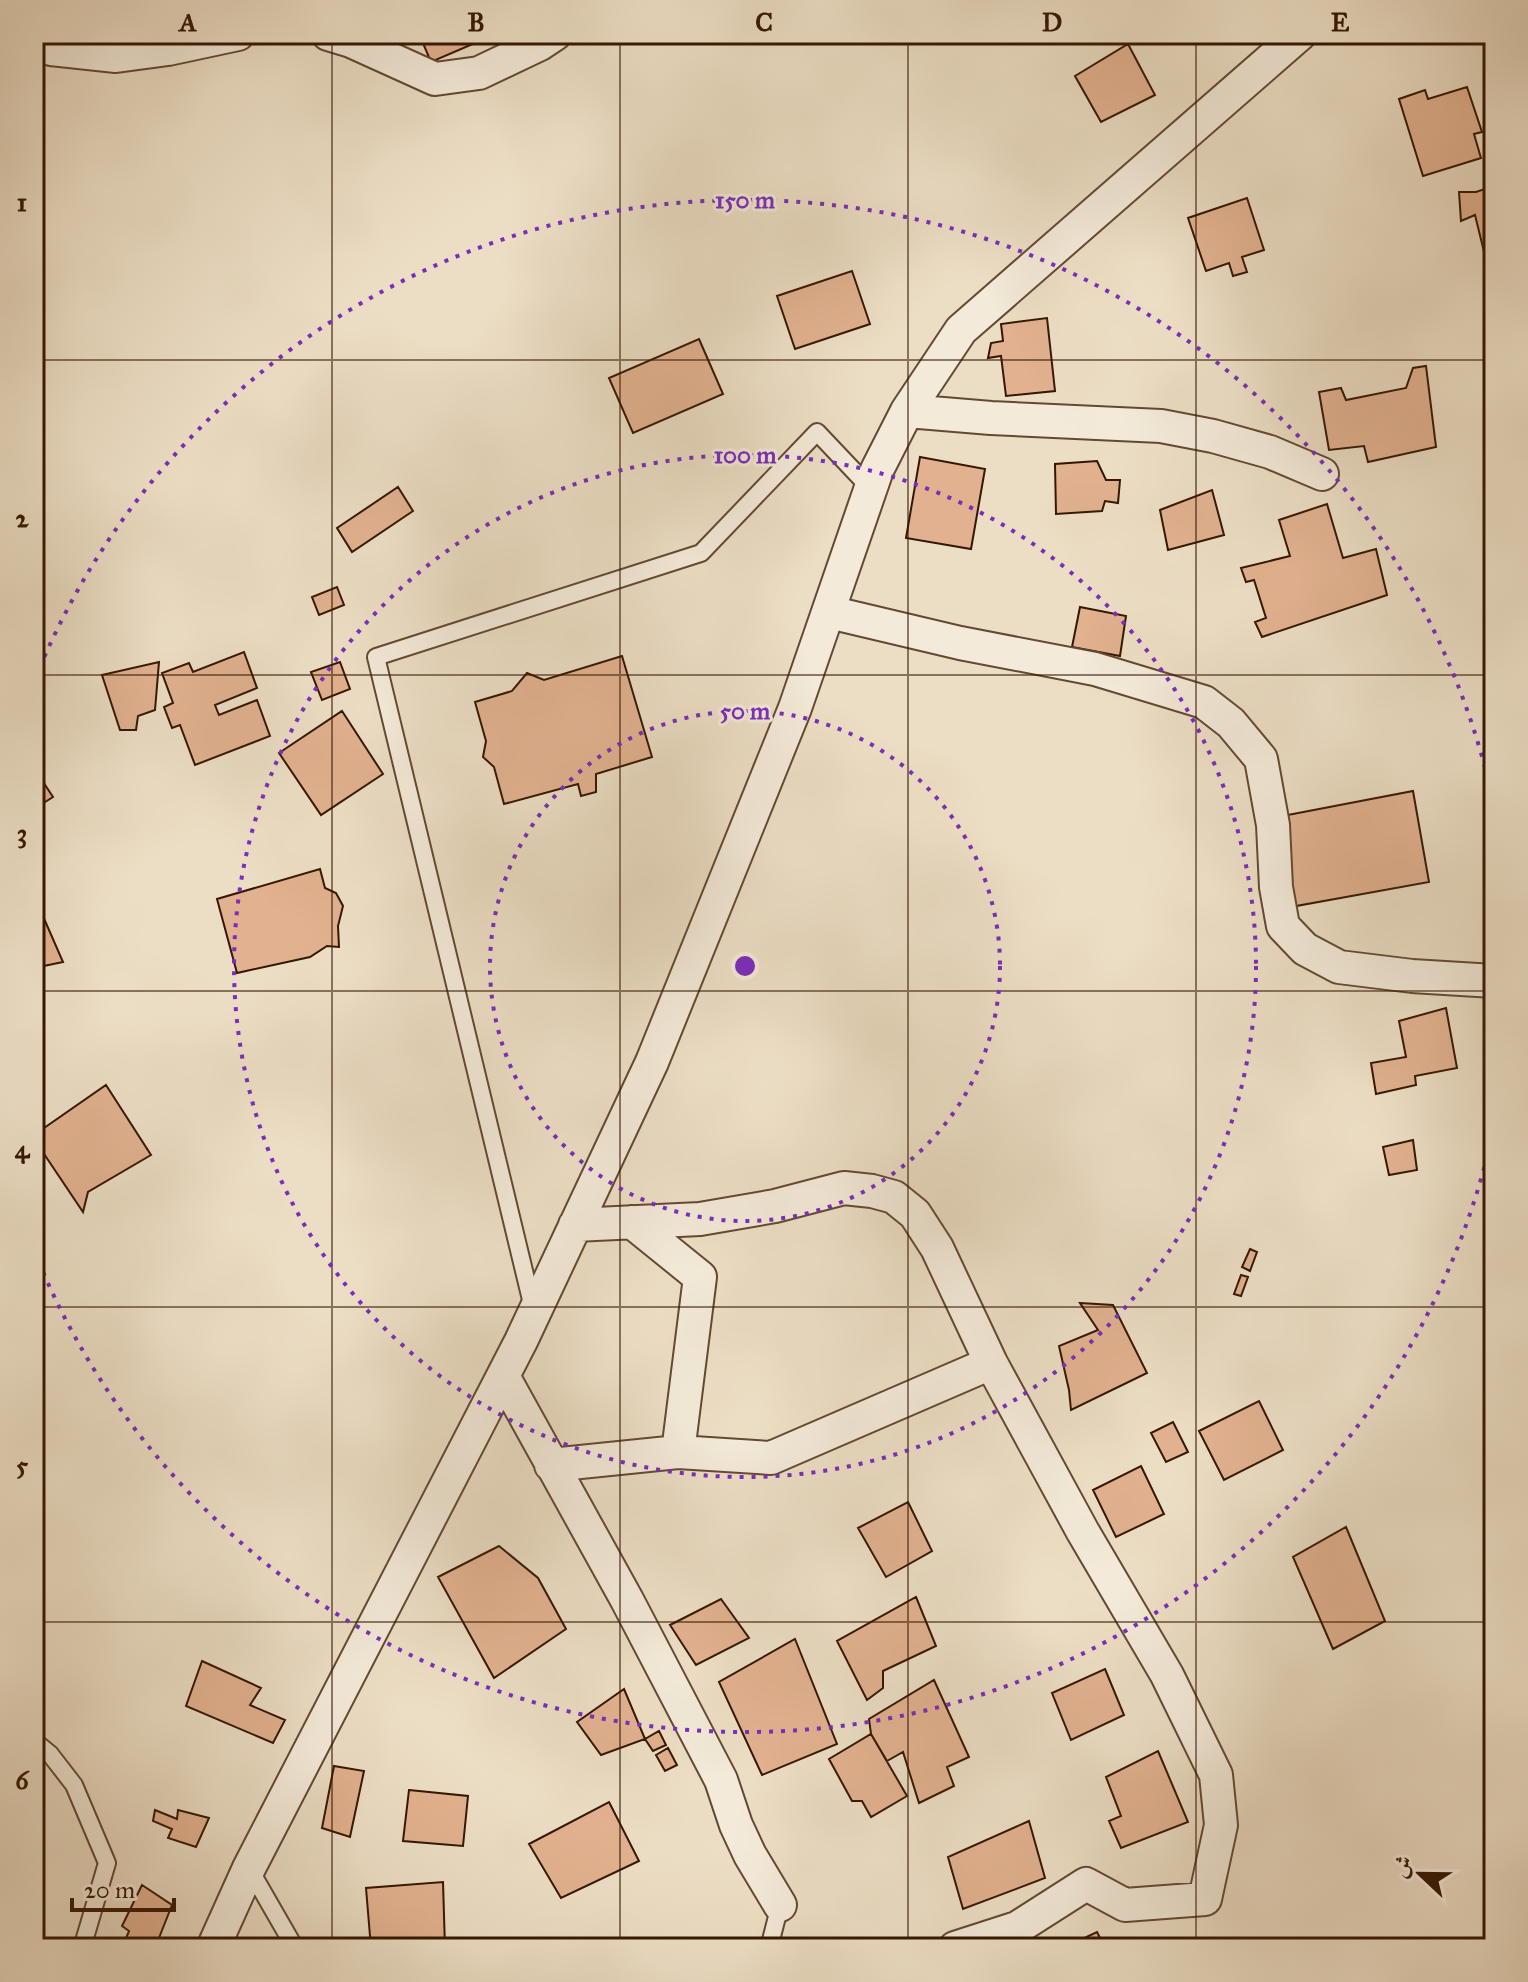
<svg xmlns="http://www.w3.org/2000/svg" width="1528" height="1982" viewBox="0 0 1528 1982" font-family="'IM FELL Great Primer',Amiri,serif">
  <rect width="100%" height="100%" fill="#ecdec5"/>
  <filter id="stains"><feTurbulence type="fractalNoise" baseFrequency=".0025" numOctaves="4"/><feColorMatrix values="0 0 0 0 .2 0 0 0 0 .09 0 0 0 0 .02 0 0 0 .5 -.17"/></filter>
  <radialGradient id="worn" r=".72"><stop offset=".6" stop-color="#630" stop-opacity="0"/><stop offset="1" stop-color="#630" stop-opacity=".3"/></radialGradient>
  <path fill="#e2b290" stroke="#351701" stroke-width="2" d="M419 34H496L431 62Z
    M1128 44 1155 95 1101 122 1075 76Z
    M1467 87 1482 132 1474 134 1481 158 1423 176 1399 99 1425 90 1428 99Z
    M1494 186V262L1487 264 1475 215 1461 221 1459 192H1476Z
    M1247 198 1264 250 1242 257 1247 272 1233 276 1229 263 1206 271 1188 218Z
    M852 271 870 324 795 349 777 296Z
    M1047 318 1055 391 1006 396 1001 356 988 358 991 343 1003 341 1001 324Z
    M699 339 723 394 633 433 609 378Z
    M1426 366 1436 447 1368 462 1364 446 1329 450 1319 392 1341 388 1346 400 1406 388 1413 368Z
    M920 457 985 469 971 549 906 538Z
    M1097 461 1106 480H1120L1118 503 1105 501 1102 511 1056 514 1055 464Z
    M398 487 413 511 352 552 337 528Z
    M1212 490 1224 535 1168 550 1160 510Z
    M1327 504 1343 558 1376 549 1387 595 1262 637 1255 622 1266 618 1254 580 1246 582 1241 568 1290 556 1279 520Z
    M337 587 344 605 319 615 312 597Z
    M1080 607 1126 616 1120 656 1072 647Z
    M244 652 257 688 215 705 219 715 257 700 270 736 195 765 180 725 172 728 164 707 173 703 162 673 189 663 193 672Z
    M622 656 652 757 596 774V792L581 796 578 784 504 804 494 767 483 757 486 741 475 702 512 691 527 673 544 680Z
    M159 662 155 710 138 716 136 730H120L102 675Z
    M340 662 350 689 322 700 311 672Z
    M342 711 383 774 321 815 279 753Z
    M34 768 53 797 34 809Z
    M1413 791 1429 882 1296 906 1272 818Z
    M320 869 325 888 336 893 343 906 338 926 339 947 327 946 310 957 237 973 217 899Z
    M39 907 63 962 34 968V909Z
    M1446 1008 1457 1068 1415 1076 1416 1085 1376 1094 1371 1063 1406 1057 1399 1021Z
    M106 1085 151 1155 88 1192 83 1212 34 1139V1135Z
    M1413 1140 1417 1170 1389 1175 1383 1147Z
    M1250 1249 1257 1252 1250 1271 1242 1267Z
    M1241 1275 1248 1277 1241 1296 1234 1294Z
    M1080 1303 1113 1305 1147 1373 1071 1410 1069 1390 1059 1346 1098 1330Z
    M1259 1401 1283 1450 1224 1480 1199 1431Z
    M1173 1422 1188 1452 1166 1462 1151 1433Z
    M1141 1466 1164 1514 1116 1537 1093 1490Z
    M908 1502 932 1551 886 1577 858 1528Z
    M1346 1527 1385 1621 1333 1649 1293 1557Z
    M499 1546 538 1578 566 1629 494 1678 438 1577Z
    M916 1597 936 1646 883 1671V1688L867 1700 837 1641Z
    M721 1599 749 1638 696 1665 670 1625Z
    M795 1639 837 1744 762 1775 719 1682Z
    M202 1661 261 1688 250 1705 285 1720 273 1743 186 1706Z
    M1105 1669 1124 1715 1071 1740 1052 1693Z
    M934 1680 969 1757 947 1767 954 1786 919 1803 903 1752 887 1761 871 1734 869 1719Z
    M624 1689 645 1739 601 1755 577 1722Z
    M659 1731 666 1745 653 1751 645 1739Z
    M871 1734 907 1796 871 1817 862 1801H852L829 1759Z
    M668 1748 677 1765 665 1771 656 1755Z
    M1158 1751 1188 1822 1121 1848 1109 1821 1121 1816 1106 1777Z
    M334 1766 364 1771 350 1837 322 1828Z
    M409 1790 468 1796 463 1846 403 1841Z
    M609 1802 639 1861 561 1898 529 1844Z
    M155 1810 177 1819 178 1810 209 1818 196 1847 168 1838 172 1829 153 1821Z
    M1029 1821 1045 1878 963 1909 948 1857Z
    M443 1882 445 1948H371L366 1888Z
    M142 1885 172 1905 155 1948H122L129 1931 122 1926Z
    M1097 1932 1105 1948H1063Z"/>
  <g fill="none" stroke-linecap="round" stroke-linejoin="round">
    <defs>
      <path id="lane" d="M533 1308 376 657 701 553 817 432 871 489
        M34 1741 50 1754 74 1785 107 1863 82 1948
        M249 1868 295 1948
        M769 1948 780 1905"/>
      <path id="street" d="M328 34 351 41 435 79 479 73 540 44 555 34
        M34 44 51 49 116 56 168 49 238 34
        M907 411 991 418 1161 426 1213 436 1270 452 1322 474
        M829 612 960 643 1095 669 1204 702 1231 723 1261 759 1273 825 1276 887 1283 926 1305 949 1339 967 1412 976 1494 981
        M575 1225 700 1219 775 1206 844 1188 872 1191 894 1197 915 1214 937 1248 991 1363 1083 1532 1167 1675 1216 1775 1221 1825 1205 1899 1125 1905 1086 1884 1017 1928 955 1948
        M503 1376 627 1600 721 1780 736 1825 750 1855 780 1905
        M678 1452 771 1458 991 1363
        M551 1465 678 1452 700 1277 632 1222
        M213 1948 249 1868 521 1341 652 1062 795 708 877 470 907 411 961 330 1300 34"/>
    </defs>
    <use href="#lane" stroke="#634932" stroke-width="20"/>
    <use href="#street" stroke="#634932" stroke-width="36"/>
    <use href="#lane" stroke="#f3ead9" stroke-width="16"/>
    <use href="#street" stroke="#f3ead9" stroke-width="32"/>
  </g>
  <path fill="none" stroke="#351701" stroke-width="2" stroke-opacity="0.55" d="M332 34V1948M620 34V1948M908 34V1948M1196 34V1948M34 360H1494M34 675H1494M34 991H1494M34 1307H1494M34 1622H1494"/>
  <g fill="none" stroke="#7b2cbf" stroke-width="4" stroke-dasharray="4 8">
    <circle cx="745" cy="966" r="255"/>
    <circle cx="745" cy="966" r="511"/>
    <path d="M1493 1132A766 766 0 0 1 35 1253M35 679A766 766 0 0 1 1493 800"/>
  </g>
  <circle cx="745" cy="966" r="12" fill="#7b2cbf" stroke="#f3ead9" stroke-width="4"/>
  <g font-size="24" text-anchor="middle" font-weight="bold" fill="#7b2cbf" stroke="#f3ead9" stroke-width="6" stroke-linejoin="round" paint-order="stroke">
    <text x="745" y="208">150 m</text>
    <text x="745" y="463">100 m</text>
    <text x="745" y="719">50 m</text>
  </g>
  <rect width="1528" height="1982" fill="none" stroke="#ecdec5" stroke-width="88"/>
  <g transform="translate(1420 1874) rotate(292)" stroke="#f3ead9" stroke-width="6" paint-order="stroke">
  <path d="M0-6L14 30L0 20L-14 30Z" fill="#351701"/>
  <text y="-12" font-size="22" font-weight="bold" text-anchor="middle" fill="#351701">ش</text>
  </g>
  <path d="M72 1898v12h102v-12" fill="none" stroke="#351701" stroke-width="4"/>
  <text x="84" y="1898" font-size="24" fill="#351701" stroke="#f3ead9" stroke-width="6" paint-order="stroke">20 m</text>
  <rect x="44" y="44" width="1440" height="1894" fill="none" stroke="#351701" stroke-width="3"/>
  <g font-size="26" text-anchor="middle" font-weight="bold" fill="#351701">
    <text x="188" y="31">A</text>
    <text x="476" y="31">B</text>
    <text x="764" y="31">C</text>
    <text x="1052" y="31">D</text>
    <text x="1340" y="31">E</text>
    <text x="22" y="211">1</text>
    <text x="22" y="527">2</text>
    <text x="22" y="842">3</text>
    <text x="22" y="1158">4</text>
    <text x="22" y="1474">5</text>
    <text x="22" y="1789">6</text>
  </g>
  <rect width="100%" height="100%" filter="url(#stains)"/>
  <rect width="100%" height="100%" fill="url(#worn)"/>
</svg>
